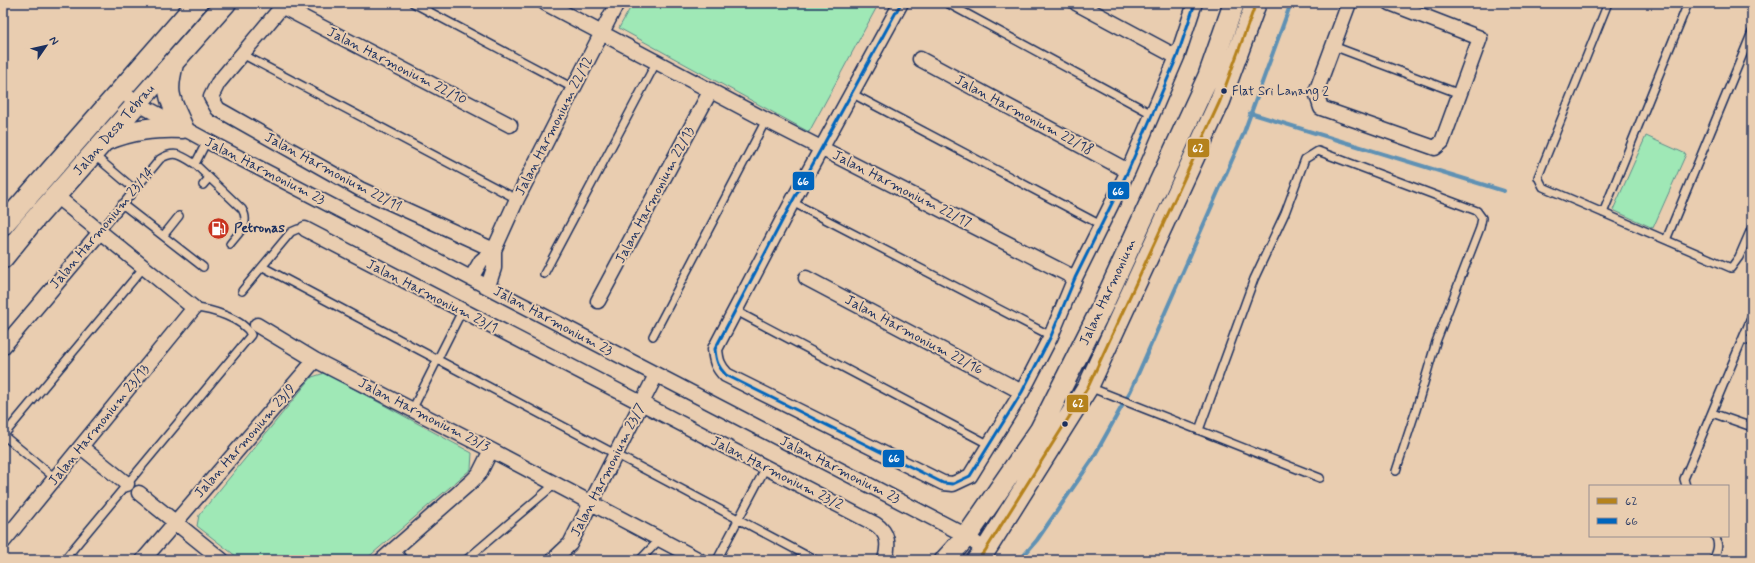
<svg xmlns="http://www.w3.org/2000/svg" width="1755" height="563" viewBox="0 0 1755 563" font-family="Mynerve,sans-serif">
  <rect width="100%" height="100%" fill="#e9cdb0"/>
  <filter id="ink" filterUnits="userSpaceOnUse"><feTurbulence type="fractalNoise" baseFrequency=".025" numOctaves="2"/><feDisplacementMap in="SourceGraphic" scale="8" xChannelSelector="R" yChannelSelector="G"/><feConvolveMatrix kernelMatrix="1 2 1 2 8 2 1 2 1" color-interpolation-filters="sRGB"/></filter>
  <g filter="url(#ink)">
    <path fill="#9fe8b6" stroke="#5d8c8a" d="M633 3H879L809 132 619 28Z
      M1646 136 1686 154 1653 228 1613 210Z
      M325 373 472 453 471 469 365 560H241L197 526 199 515 312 377Z"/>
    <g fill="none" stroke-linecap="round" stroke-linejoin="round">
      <path stroke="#5e91b4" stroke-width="4" d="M1250 113 1504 191
        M1020 560 1037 540 1092 460 1131 390 1243 135 1291 3"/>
      <defs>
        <path id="lane" d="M413 3 573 88
          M947 3 1152 114
          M1608 3 1538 177 1543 187 1731 268 1739 257 1752 227
          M1333 46 1460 94
          M242 54 517 199
          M851 93 1101 225
          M94 155 134 189
          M195 164 242 209C251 224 239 232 230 244
          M203 185 209 178
          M792 202 1051 336
          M122 204 203 267
          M1603 213 1688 3
          M100 232 160 159C175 150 181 155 195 164L207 141
          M163 236 179 216
          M1666 240 1752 32
          M263 267 815 560
          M544 274 657 61
          M242 291 291 232 298 229H305
          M736 311 990 445
          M653 336 766 120
          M1743 339 1752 342
          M1089 387 1320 478
          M412 410 462 311
          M1712 413 1752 427
          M1199 430 1254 279 1285 213 1305 159 1318 151 1477 211 1482 218 1480 228 1436 342 1416 410 1396 471
          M3 435 55 478
          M3 436 144 267
          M1686 486 1684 479 1752 316
          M395 549 404 560
          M64 560 251 335C244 319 211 309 194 308
          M466 560 555 484
          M640 560 660 539
          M717 560 766 467
          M1713 560C1717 552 1720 544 1715 536"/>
        <path id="street" d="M285 3 218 83 211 97 218 109 360 189 494 250
          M545 3 766 120 1075 278
          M901 3 792 202 715 349C716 361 718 367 726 375L943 483 953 484 970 476 1022 392 1051 336 1075 278 1128 171 1177 57 1195 3
          M1076 3 1177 57
          M1349 3 1316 92 1321 108 1435 148 1442 142 1480 38 1390 3
          M283 7 510 125
          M920 59 1128 171
          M130 98 137 103 207 141 967 536 985 551
          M305 229 875 524C889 533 889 545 885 560
          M471 278 481 261 494 250 517 199 617 3
          M806 278 1022 392
          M488 286 494 268V250
          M598 301 711 90
          M257 325 315 360 491 450 699 560
          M3 347 100 232
          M81 447 127 484
          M139 493 222 560
          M3 542 194 308 56 196
          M143 560 315 360
          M382 560 472 481 479 474 491 450
          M553 560 570 544 656 375"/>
        <path id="secondary" d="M106 140C133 129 154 127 183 128 170 99 165 95 173 64
          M3 225 197 3
          M3 258 28 227 226 3
          M945 560 967 536 1040 430 1102 307 1208 77 1234 3
          M977 560 985 551 1088 387 1220 101 1256 3"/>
      </defs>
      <use href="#lane" stroke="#1b2f5e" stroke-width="10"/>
      <use href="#street" stroke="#1b2f5e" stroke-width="17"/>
      <use href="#secondary" stroke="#1b2f5e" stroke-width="23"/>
      <use href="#lane" stroke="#e9cdb0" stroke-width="7"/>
      <use href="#street" stroke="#e9cdb0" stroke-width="14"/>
      <use href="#secondary" stroke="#e9cdb0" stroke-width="20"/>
      <defs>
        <path id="bus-1" d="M977 560 985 551 1088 387 1220 101 1256 3"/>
        <path id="bus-2" d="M901 3 792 202 715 349C716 361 718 367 726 375L943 483 953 484 970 476 1022 392 1051 336 1075 278 1128 171 1177 57 1195 3"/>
      </defs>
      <use href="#bus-1" stroke="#e9cdb0" stroke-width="6"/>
      <use href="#bus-2" stroke="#e9cdb0" stroke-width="6"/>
      <use href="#bus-1" stroke="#b5821c" stroke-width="3"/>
      <use href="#bus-2" stroke="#0065bd" stroke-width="3"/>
    </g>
  </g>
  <defs>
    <symbol id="fuel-disc" viewBox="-11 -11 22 22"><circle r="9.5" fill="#c8321e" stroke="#e9cdb0"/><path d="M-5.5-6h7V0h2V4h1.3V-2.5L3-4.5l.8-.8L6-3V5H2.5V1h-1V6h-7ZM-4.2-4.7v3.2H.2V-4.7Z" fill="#fff"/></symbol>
  </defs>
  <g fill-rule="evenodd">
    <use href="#fuel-disc" x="206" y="216" width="25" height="25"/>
  </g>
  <g fill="#1b2f5e" stroke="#e9cdb0" stroke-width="1.5">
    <circle cx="1224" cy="91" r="3.5"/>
    <circle cx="1065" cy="424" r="3.5"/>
  </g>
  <g text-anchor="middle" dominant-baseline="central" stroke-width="4" stroke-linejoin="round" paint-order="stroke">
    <g font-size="13" fill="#1b2f5e" stroke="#e9cdb0" text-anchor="start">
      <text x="1232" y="91">Flat Sri Lanang 2</text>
    </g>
    <g font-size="14" fill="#1b2f5e" stroke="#e9cdb0">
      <text transform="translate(397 66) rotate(27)">Jalan Harmonium 22/10</text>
      <text transform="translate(1024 115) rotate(28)">Jalan Harmonium 22/18</text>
      <text transform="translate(554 126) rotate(-63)">Jalan Harmonium 22/12</text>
      <text transform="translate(114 130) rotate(-49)">Jalan Desa Tebrau</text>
      <text transform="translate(265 171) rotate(27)">Jalan Harmonium 23</text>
      <text transform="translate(333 172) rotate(28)">Jalan Harmonium 22/11</text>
      <text transform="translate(902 189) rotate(27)">Jalan Harmonium 22/17</text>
      <text transform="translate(655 195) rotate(-62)">Jalan Harmonium 22/13</text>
      <text transform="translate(102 228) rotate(-50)">Jalan Harmonium 23/14</text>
      <text transform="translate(1108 292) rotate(-65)">Jalan Harmonium</text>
      <text transform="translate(432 296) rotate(27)">Jalan Harmonium 23/1</text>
      <text transform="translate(553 321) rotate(28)">Jalan Harmonium 23</text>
      <text transform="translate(914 335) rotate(28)">Jalan Harmonium 22/16</text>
      <text transform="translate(424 415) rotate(27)">Jalan Harmonium 23/3</text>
      <text transform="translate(99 425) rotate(-51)">Jalan Harmonium 23/13</text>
      <text transform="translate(245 441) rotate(-49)">Jalan Harmonium 23/9</text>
      <text transform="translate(608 470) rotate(-63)">Jalan Harmonium 23/7</text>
      <text transform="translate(840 470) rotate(27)">Jalan Harmonium 23</text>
      <text transform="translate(777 473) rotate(27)">Jalan Harmonium 23/2</text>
    </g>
    <g font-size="14" font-weight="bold" fill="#1b2f5e" stroke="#e9cdb0" text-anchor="start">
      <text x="234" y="228">Petronas</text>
    </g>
  </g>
  <g stroke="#e9cdb0" stroke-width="1.5">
    <rect x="1187" y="138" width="23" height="20" rx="4" fill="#b5821c"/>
    <rect x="792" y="171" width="23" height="20" rx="4" fill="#0065bd"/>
    <rect x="1107" y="181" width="23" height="19" rx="4" fill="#0065bd"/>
    <rect x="1066" y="394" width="23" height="19" rx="4" fill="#b5821c"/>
    <rect x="882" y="449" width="23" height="19" rx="4" fill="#0065bd"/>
  </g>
  <g font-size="11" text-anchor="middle" font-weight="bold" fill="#fff">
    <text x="1198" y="152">62</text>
    <text x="803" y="185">66</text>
    <text x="1118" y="195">66</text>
    <text x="1078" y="407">62</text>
    <text x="894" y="462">66</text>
  </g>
  <rect width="1755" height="563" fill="none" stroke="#e9cdb0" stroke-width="16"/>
  <rect x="8" y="8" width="1739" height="547" fill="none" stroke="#1b2f5e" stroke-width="1.5" filter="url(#ink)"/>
  <rect x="1589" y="485" width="140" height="52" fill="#e9cdb0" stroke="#978e8f"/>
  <rect x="1597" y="498" width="20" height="6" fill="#b5821c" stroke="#978e8f"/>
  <text x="1625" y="505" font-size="12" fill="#1b2f5e">62</text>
  <rect x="1597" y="518" width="20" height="6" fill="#0065bd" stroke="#978e8f"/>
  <text x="1625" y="525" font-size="12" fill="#1b2f5e">66</text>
  <g transform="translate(46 46) rotate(56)" stroke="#e9cdb0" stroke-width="3" paint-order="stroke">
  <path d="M0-3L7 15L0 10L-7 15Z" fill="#1b2f5e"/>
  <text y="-6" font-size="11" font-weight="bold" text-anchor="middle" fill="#1b2f5e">N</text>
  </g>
</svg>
